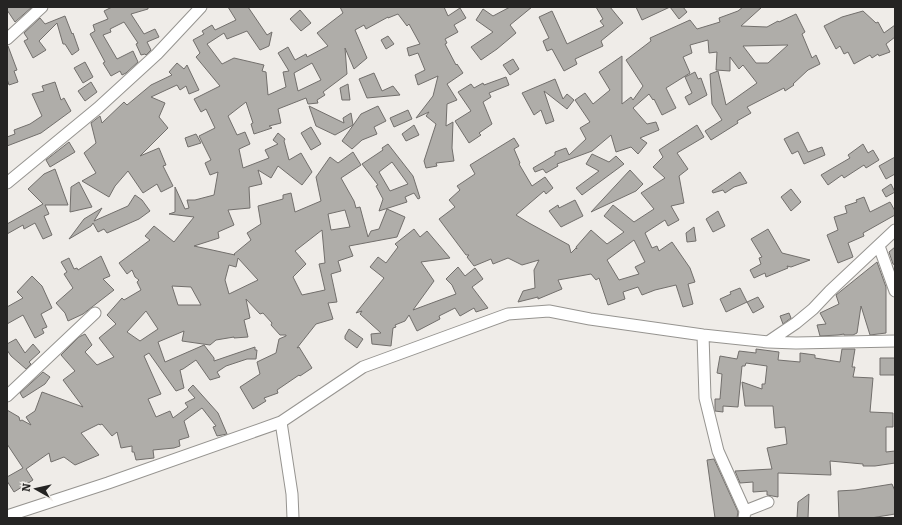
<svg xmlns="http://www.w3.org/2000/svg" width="902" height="525" viewBox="0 0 902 525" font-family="Bitter,serif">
  <rect width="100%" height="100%" fill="#efece8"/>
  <path fill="#afada9" stroke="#726f6c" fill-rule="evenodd" d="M7 7H32L15 22 7 10Z
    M112 7H148V9L131 14 144 34 155 29 159 37 147 42 151 50 146 55 145 54 141 55 136 44 138 43 124 22 110 29 111 32 103 35 117 59 133 51 138 62 126 73 122 75 120 71 111 76 103 63 105 62 90 34 95 31 93 25 108 19 104 11Z
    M228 7H248L267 35 272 32 269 46 260 50 247 31 227 39 224 33 207 44 222 64 234 58 264 65 262 71 266 72 268 95 286 87 283 72 289 71 278 53 288 47 295 60 306 54 307 57 328 46 317 33 343 13 340 7H444L448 16 460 8 466 18 454 25 458 32 445 39 447 43 445 44 456 65 457 64 463 73 447 84 457 100 447 104 446 126 453 122 452 148 454 161 436 163 437 166 426 168 424 161 436 124 426 116 429 112 416 118 433 96 438 76 418 85 415 75 425 70 418 53 409 56 407 48 420 44 409 24 407 26 398 14 388 18V17L366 29 364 25 355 30 367 58 354 69 345 48 347 74 323 92 325 95 317 100 318 103 308 104 306 98 278 109 281 123 269 126 272 128 254 134 251 124 253 123 246 102 228 116 237 135 245 132 250 144 239 149 243 168 269 158 265 150 278 144 273 140 278 133 285 139 284 141 289 160 301 153 312 172 302 185 278 166 271 178 258 170 262 184 249 187 250 208 228 210 234 225 218 232 219 238 194 246 235 255 234 254 251 240 247 233 261 224 258 206 283 199V195L291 193 295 212 321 201 316 177 330 157 338 163 353 152 361 165 341 178 354 201 356 208 360 207 368 237 371 231 379 229 387 209 405 217 397 237 349 246 353 256 338 261 341 271 331 274 337 302 328 303 333 319 316 324 297 348 299 347 312 368 300 376 299 375 277 390 278 393 264 398 266 401 253 409 240 387 260 374 257 362 276 353 279 339 286 336V335H280L271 325 272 323 263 313 260 314 246 299 250 318 244 320 248 337 234 338V337L216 340 210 345 182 341 184 331 158 342 165 362 204 345 214 358V361L255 347V350H257L256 359H247L226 366 217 372 220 377 210 380 196 360 183 369 180 370 184 388 176 391 149 353 144 356 161 394 148 399 156 417 170 411 173 418 188 407 185 403 195 398 188 390 193 385 218 413 227 434 217 436 213 427 216 426 202 408 184 421 189 437 179 440 180 446 174 448 153 450 154 458 136 460 134 452H132V446L121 448 117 432 112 436 102 424 100 425 99 424 81 433 99 455 75 465 64 457 51 462 49 453 26 469 33 480 14 492 7 481V477L23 468 7 444V410L19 417 20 421 22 420 31 425 26 417 35 411 42 392 83 407 63 380 75 371 61 355 79 337 85 334 92 345 85 352 97 365 114 357 99 338 116 324 107 315 122 298 124 300 141 290 137 282 139 280 135 277 132 270 127 274 119 263 150 240 145 236 154 226 174 242 194 217 169 214 175 212V187L185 209 189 208 187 200H195L214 195 218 172 210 175 205 163 211 160 199 136 215 128 206 109 201 112 194 99 220 86 196 57 200 53 193 40 204 34 202 31 212 25 215 30 236 20ZM312 63 321 80 298 91 294 73ZM345 210 350 227 331 230 328 214ZM322 230 325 263 319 264 325 290 302 295 293 277 306 264 295 251ZM238 258 258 280 229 294 225 280 229 265 236 267ZM172 286 191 287 201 305H178ZM146 311 158 329 140 341 127 332Z
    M510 7H532L510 25 516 33 497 49 481 60 471 47 493 32 476 20 483 9 493 16Z
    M596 7H610L623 23 601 41 603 46 575 59 577 64 564 71 552 49 547 51 543 41 549 38 539 17 552 11 567 44 604 26 600 21 603 19Z
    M636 7H683L687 12 679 19 670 7 642 20Z
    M743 7H762L741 26 767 27 778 21 779 22 796 14 805 32 802 34 812 58 816 55 820 64 808 70 793 84 794 85 785 91 784 88 747 107 751 113 737 121 738 123 711 140 705 131 722 120 712 104 710 74 718 71 726 105 757 83 743 65 739 69 730 57V71L716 70 717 52 709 53 708 40 690 45 692 53 683 57 690 73 666 88 676 108 662 115 654 99 653 100 649 94 633 108 647 124 656 122 659 130 640 138 647 143 638 154 631 147 616 152 611 135 592 151 557 164 558 166 546 173 543 169 535 172 533 168 555 155V152L566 148 569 155 586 139 580 128 590 122 575 100 585 93 593 104 610 90 599 72 622 56V104L631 97 633 100 643 86 626 60 651 41 650 38 690 20 697 29 720 22 719 18 738 11ZM788 45 768 63H756L743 46Z
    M300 10 311 23 301 31 290 19Z
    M863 11 876 23 878 22 884 33 895 25V37L886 44 890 52 879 56 878 54 872 58 870 55 854 64 848 52 844 54 840 46 836 49 824 26 842 17Z
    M65 16 72 34 73 33 79 50 72 55 65 44H63L57 23 39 41 46 50 33 58 24 41 28 39 24 33 40 18 45 24Z
    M388 36 394 44 386 49 381 40Z
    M7 46H8L17 70 14 71 18 82 9 85 7 79Z
    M513 59 519 69 510 75 503 65Z
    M85 62 93 77 83 83 74 68Z
    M177 63 184 69 187 65 199 90 189 94 186 86 180 90 177 85 151 97 165 103 159 117 168 128 140 156 159 148 166 165 163 166 173 186 161 192 157 184 143 193 128 171 115 186 109 197 82 181 96 173 84 153 96 143 91 123 100 116 102 123 124 102 127 105 151 85 172 75 169 72Z
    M695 72 698 79 701 78 707 95 689 105 685 97 692 93 685 77Z
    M374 73 382 91 393 86 400 95 367 98 359 79Z
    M506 77 509 85 489 93 491 97 483 102 492 124 479 133 481 135 469 143 455 121 471 111 458 92 471 84 474 88 483 83 484 85Z
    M555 79 563 99 567 94 574 100 567 109 544 91 554 121 546 124 541 110 534 115 522 93Z
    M55 82 61 100 64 98 71 111 41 133 7 146V137L15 134 14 130 30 124 42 116 32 94 44 91 42 86Z
    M91 82 97 92 85 101 78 91Z
    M348 84 350 100H342L340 88Z
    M309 106 344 123 343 118 351 113 353 125 335 135 316 126Z
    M378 106 386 121 374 127 377 134 362 140 352 149 342 141 361 114Z
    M408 110 412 119 394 127 390 118Z
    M414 125 419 135 406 141 402 134Z
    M697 125 704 137 677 153 688 169 679 176 684 203 671 206 679 220 668 226 665 220 645 233 652 248 657 246 659 251 672 242 690 268 695 282 688 284 693 304 683 307 676 285 655 290 642 295 638 287 623 292 625 299 608 305 599 278 596 280 591 274 558 280 562 289 538 299V297L518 302 523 291 535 288 534 270 539 260 522 265 508 258 493 264 491 259 474 266 467 257 469 255H466L439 219 455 207 449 200 460 190 457 186 475 174 470 165 514 138 519 146 514 149 520 163 519 164 532 186 545 177 553 188 546 194 544 191 516 215 529 223 569 245 571 253 576 248 577 249 576 247 591 230 607 244 624 232 604 216 613 205 634 222 654 209 641 193 665 178 653 167 663 157 659 150ZM634 240 645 262 635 267 639 274 619 280 607 260Z
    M311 127 321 144 311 150 301 133Z
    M798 132 808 152 822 147 825 155 804 164 798 151 792 154 784 139Z
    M196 134 201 143 188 147 185 138Z
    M69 142 75 152 50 167 46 160Z
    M388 144 413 176 420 198 418 199 414 193 405 197 407 202 379 211 383 199 376 186 378 185 362 164 383 150 382 148ZM392 162 408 184 390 191 379 172Z
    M863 144 868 153 873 150 879 160 866 168 864 165 844 178 842 175 828 185 821 175 850 158 848 155Z
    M592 154 609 162 616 156 624 164 582 195 576 188 599 171 586 164Z
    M895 157V174L886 179 879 166Z
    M55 169 68 205H45L49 214 44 216 52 235 43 239 35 223 24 229 23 225 7 234V224L43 204 28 189 44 174Z
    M630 170 643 184 636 191 591 212Z
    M740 172 747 183 734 187 725 193 723 190 713 193 712 191Z
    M79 182 92 207 70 212 71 187Z
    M891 184 895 192 886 197 882 190Z
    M791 189 801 202 791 211 781 197Z
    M135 195 142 200 150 211 139 219 107 233 104 229 98 232 93 223 91 226 69 239 84 219 102 208 94 221 128 206Z
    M864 197 870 212 890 202 895 211V215L863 233 864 236 848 243 853 257 838 263 827 235 838 230 834 217 847 213 845 206 857 202 856 200Z
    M575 200 583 216 561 227 549 211 558 205 559 208Z
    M718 211 725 226 713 232 706 219Z
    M694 227 696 241 687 242 686 233Z
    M414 229 420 237 427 231 450 258 421 262 434 281 413 310 456 294 452 285 446 279 458 267 465 276 475 268 483 279 472 287 488 308 476 312 474 308 460 316 455 308 439 316 440 319 417 331 409 315 405 321 395 325 396 327 393 328 391 346 372 344 371 334 381 333 360 314 362 311 356 313 384 278 370 267 378 257 386 263 398 247 395 244Z
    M768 229 782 253 810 260 791 267 787 266 788 268 766 277 765 273 754 278 750 270 761 264 759 258 762 257 751 239Z
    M895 247V265L893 264 889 252Z
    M101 256 110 276 103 279 114 290 83 314 68 321 65 313 56 303 73 288 64 274 67 272 61 262 69 258 74 269 77 268 78 270Z
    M877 262 886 287V333L870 335 861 306 857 333 853 335H844V334L838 335 820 336 817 325 826 324 820 313 839 304 836 295Z
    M32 276 42 286 52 308 41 314 47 327 42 329 44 333 35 338 23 315 7 324V307L23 298 17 292Z
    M740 288 747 302 726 312 720 299 731 294 730 292Z
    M758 297 764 307 753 313 747 302Z
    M789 313 791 318 783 324 780 316Z
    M349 329 363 339 357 348 345 339V336Z
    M16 339 25 353 33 344 40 352 29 362 31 364 26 369 11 356 7 350V344Z
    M756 349 779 352 778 360 800 362V353L815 355V358L840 362 842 349H855L852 367H855L853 377 873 378 870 412 893 413V427H886V452L895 451V463L875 466H863V464L830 461 831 475 778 473V497L767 495V491L753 492V482L740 483 735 471 772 469 767 448 787 444 785 427 775 428 773 406H745L742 382 762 389V384H765L767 366 746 363 745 366H742L738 407 723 406V412L715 411V399H720L722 374 717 373 720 356 737 359 739 351 756 353Z
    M880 358H895V375H880Z
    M43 372 50 377 45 384 23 398 20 393Z
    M714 459 738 512 737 518H715L707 460Z
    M892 484 895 491V514L871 518H839L838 491 855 490Z
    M809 494 808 518H797L798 502Z"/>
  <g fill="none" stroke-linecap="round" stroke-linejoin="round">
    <defs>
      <path id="minor" d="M7 39 42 7
        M7 183 98 108 157 54 201 7
        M879 246 895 291
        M703 335 705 398 718 451 745 511 744 518
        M768 342 796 323 813 309 830 291 895 230
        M7 396 95 313
        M281 422 292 494 293 518
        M745 511 768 502
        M7 516 108 483 281 422 363 367 508 314 549 311 590 319 703 335 768 342 796 343 895 341"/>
    </defs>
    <use href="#minor" stroke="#969490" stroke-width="13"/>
    <use href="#minor" stroke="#fff" stroke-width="11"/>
  </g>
  <rect width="902" height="525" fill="none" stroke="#252423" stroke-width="16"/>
  <g transform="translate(36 489) rotate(278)" stroke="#efece8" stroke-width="3" paint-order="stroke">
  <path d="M0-3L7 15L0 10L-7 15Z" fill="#252423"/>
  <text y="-6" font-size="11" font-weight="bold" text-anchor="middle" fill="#252423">N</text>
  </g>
</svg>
